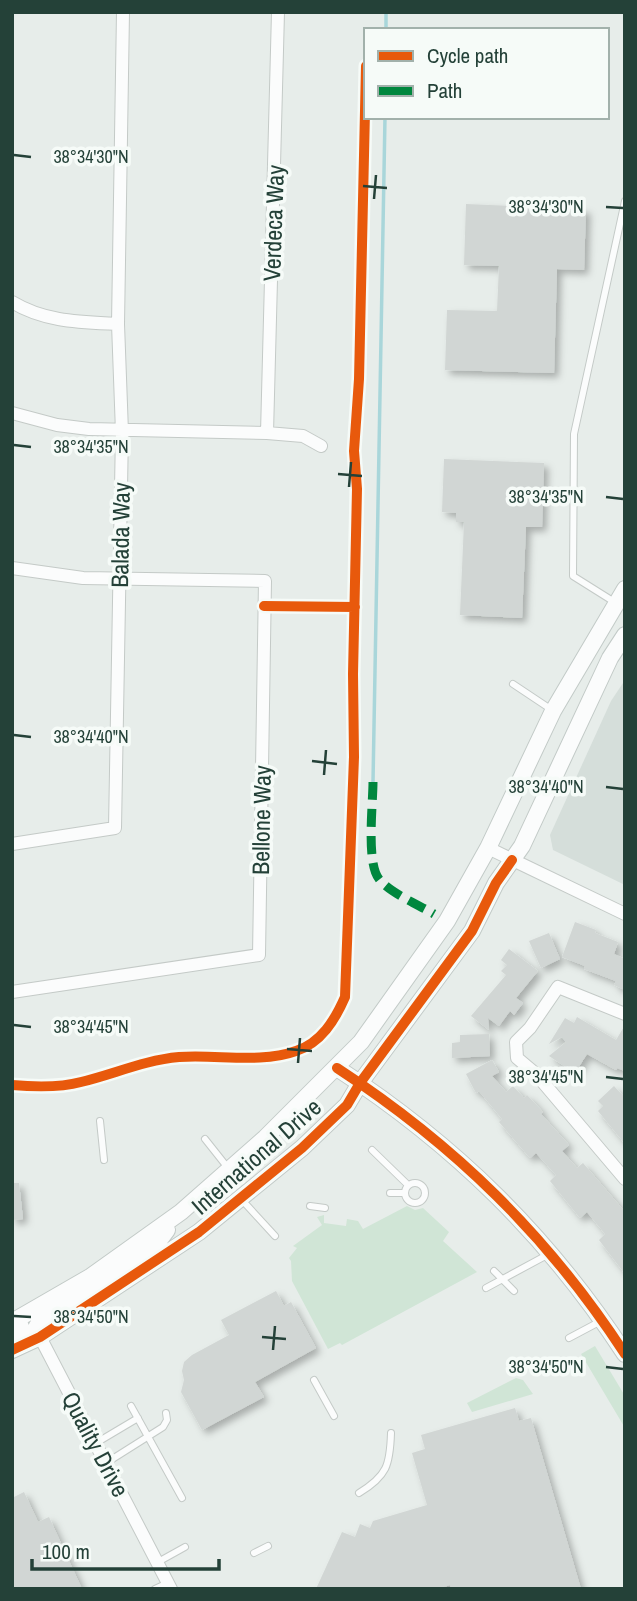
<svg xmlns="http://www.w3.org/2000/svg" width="637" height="1601" viewBox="0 0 637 1601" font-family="'Archivo Narrow',sans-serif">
  <defs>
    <filter id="shadow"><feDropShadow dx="4.5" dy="4.5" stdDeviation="3.5" flood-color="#0004"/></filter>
  </defs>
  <rect width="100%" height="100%" fill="#e7edea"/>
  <path fill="#d5deda" d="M625 680V885L553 850 550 835 611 701Z"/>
  <path fill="#d0e5d6" d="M407 1206 415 1210 423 1208 449 1232 443 1241 477 1272 342 1345 340 1343 328 1349 292 1281 291 1261 289 1258 297 1248 293 1246 322 1225 317 1217 324 1215V1223L346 1226 347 1219 358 1221 363 1229Z
    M595 1346 625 1396V1428L581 1354Z
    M516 1378 523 1380 533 1394 472 1412 467 1403Z"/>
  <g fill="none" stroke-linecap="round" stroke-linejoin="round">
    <path stroke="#a9d6da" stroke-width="3.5" d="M386 30V12
      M373 782 385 117"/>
  </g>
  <path fill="#d1d6d4" filter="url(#shadow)" d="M466 204 586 209 584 270 557 269 554 373 445 370 447 310 497 311 499 266 464 265Z
    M444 459 544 463 542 527H526L522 618 460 615 464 522H456V513L442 512Z
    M575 922 596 930 595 933 618 942 614 954 625 959V990L614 985 616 981 584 969 585 966 562 957Z
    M549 933 560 959 541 968 529 941Z
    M509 949 538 971 516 998 523 1003 514 1015 510 1011 499 1026 488 1018 489 1030 471 1016 506 975 501 971 507 965 501 960Z
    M577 1017 616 1040 625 1025V1071L617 1068 616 1070 587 1054 575 1073 549 1056 566 1042 562 1037 549 1044 565 1018 574 1023Z
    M489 1034 490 1056 452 1058V1043L460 1042V1035Z
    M492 1060 499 1072 492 1076 506 1092 513 1086 524 1098 527 1095 543 1112 541 1114 569 1145 562 1151 577 1168 583 1163 625 1212V1274L599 1240 605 1234 587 1212 580 1218 550 1181 556 1175 536 1153 530 1158 499 1122 502 1119 479 1091 476 1093 466 1074Z
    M614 1086 625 1098V1144L598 1111 603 1106 598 1101Z
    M12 1183H19L23 1219 12 1220Z
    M276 1291 284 1306 291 1302 316 1348 255 1382 264 1397 202 1430 181 1392 184 1380 182 1371 184 1362 192 1355 229 1335 221 1320Z
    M515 1408 519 1421 531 1418 581 1589H451L450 1585 438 1589H316L342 1532 355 1537 360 1524 370 1528 373 1521 427 1505 412 1453 425 1449 421 1435Z
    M24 1492 38 1522 49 1517 82 1589H12V1498Z"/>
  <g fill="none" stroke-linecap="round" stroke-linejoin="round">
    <defs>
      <path id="lane" d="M616 603 573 576 574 434 625 201
        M513 684 552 710
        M100 1121 104 1160
        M205 1139 228 1168
        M372 1150 408 1185
        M405 1193a10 10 0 1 1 20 0a10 10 0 1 1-20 0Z
        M390 1193H405
        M242 1200 275 1236
        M310 1206 325 1208
        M494 1271 514 1291
        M486 1288 549 1254
        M569 1338 601 1321
        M314 1380 334 1416
        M131 1406 182 1498
        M96 1443 138 1418
        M106 1463 163 1427 167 1420 166 1413
        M359 1493C387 1476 390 1465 391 1433
        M254 1553 268 1546
        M158 1562 185 1547
        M155 1589 168 1583"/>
      <path id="street" d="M12 302C45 322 80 322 118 324
        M12 413 57 425 89 429 267 433 303 436 321 446
        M267 433 278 12
        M12 568 83 578 265 581 259 955 12 992
        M12 844 115 828 122 432 118 324 123 12
        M488 848 625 914
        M625 1014 558 987 530 1028 516 1042 517 1058 536 1074 625 1179
        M40 1337 171 1589"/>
      <path id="secondary" d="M337 1068C455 1145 548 1236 625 1354
        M12 1322 90 1277 181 1212 265 1138 361 1042 447 921 488 848 553 711 625 589
        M12 1336 22 1330 18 1319
        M40 1337 36 1328 40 1321 149 1254 167 1230
        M12 1350 40 1337 199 1232 302 1148 347 1105 360 1083 472 931 496 883 522 846 610 658 625 635"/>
    </defs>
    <use href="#lane" stroke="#c4cac7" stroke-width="8"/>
    <use href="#street" stroke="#c4cac7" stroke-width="14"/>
    <use href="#secondary" stroke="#c2cac7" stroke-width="18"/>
    <use href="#lane" stroke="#fbfcfc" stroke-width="6"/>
    <use href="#street" stroke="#fbfcfc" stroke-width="12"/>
    <use href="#secondary" stroke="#fbfcfc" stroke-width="16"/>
    <path stroke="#00873e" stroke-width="9" stroke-dasharray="18 9" stroke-linecap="butt" d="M373 782C373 804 366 863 379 879 390 893 419 905 434 914"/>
    <defs>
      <path id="cycleway" d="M264 606 355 607
        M337 1068C455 1145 548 1236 625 1354
        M12 1085C35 1087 59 1088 81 1082 114 1074 145 1060 179 1057 217 1054 260 1064 296 1051 321 1043 335 1020 345 997L354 757 353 674 357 489 354 451 359 379 366 66
        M12 1350 40 1337 199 1232 302 1148 347 1105 360 1083 472 931 496 883 512 860"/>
    </defs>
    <use href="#cycleway" stroke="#f6fbf8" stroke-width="15"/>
    <use href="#cycleway" stroke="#e8590c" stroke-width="10"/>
  </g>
  <path fill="none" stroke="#244138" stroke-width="2.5" d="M14 155 31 157M363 186 387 188M374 199 376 175M606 207 623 208M14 445 31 447M338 474 362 476M349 487 351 462M606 497 623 499M14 735 31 737M312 761 337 764M324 775 326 750M606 787 623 789M14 1025 31 1027M287 1049 312 1051M298 1063 300 1038M606 1077 623 1079M14 1316 31 1317M262 1337 286 1339M273 1350 275 1326M606 1367 623 1369"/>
  <g text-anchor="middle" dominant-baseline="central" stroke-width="7" stroke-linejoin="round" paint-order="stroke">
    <g font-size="24" fill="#244138" stroke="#f6fbf8">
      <text transform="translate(273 223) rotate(-88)">Verdeca Way</text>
      <text transform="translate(120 535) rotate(-89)">Balada Way</text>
      <text transform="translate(261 820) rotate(-89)">Bellone Way</text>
      <text transform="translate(256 1156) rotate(-41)">International Drive</text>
      <text transform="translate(96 1444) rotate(62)">Quality Drive</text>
    </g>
  </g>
  <g font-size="18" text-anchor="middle" fill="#244138" stroke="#f6fbf8" stroke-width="7" stroke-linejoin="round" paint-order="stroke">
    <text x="91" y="163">38°34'30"N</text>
    <text x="546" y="213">38°34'30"N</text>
    <text x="91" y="453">38°34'35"N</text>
    <text x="546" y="503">38°34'35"N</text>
    <text x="91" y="743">38°34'40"N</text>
    <text x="546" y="793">38°34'40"N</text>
    <text x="91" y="1033">38°34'45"N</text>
    <text x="546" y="1083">38°34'45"N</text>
    <text x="91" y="1323">38°34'50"N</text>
    <text x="546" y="1373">38°34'50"N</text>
  </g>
  <rect width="637" height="1601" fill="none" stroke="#244138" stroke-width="28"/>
  <rect x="364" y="28" width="245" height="91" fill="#f6fbf8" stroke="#a2b1ab" stroke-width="2"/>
  <rect x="378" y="51" width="35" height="10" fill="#e8590c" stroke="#a2b1ab" stroke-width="2"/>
  <text x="427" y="63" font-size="21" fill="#244138">Cycle path</text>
  <rect x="378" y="86" width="35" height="10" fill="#00873e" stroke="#a2b1ab" stroke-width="2"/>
  <text x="427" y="98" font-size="21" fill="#244138">Path</text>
  <path d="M32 1559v10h187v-10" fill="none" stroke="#244138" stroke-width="3.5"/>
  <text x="42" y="1559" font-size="21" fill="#244138" stroke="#f6fbf8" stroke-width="5" paint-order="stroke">100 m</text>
</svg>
